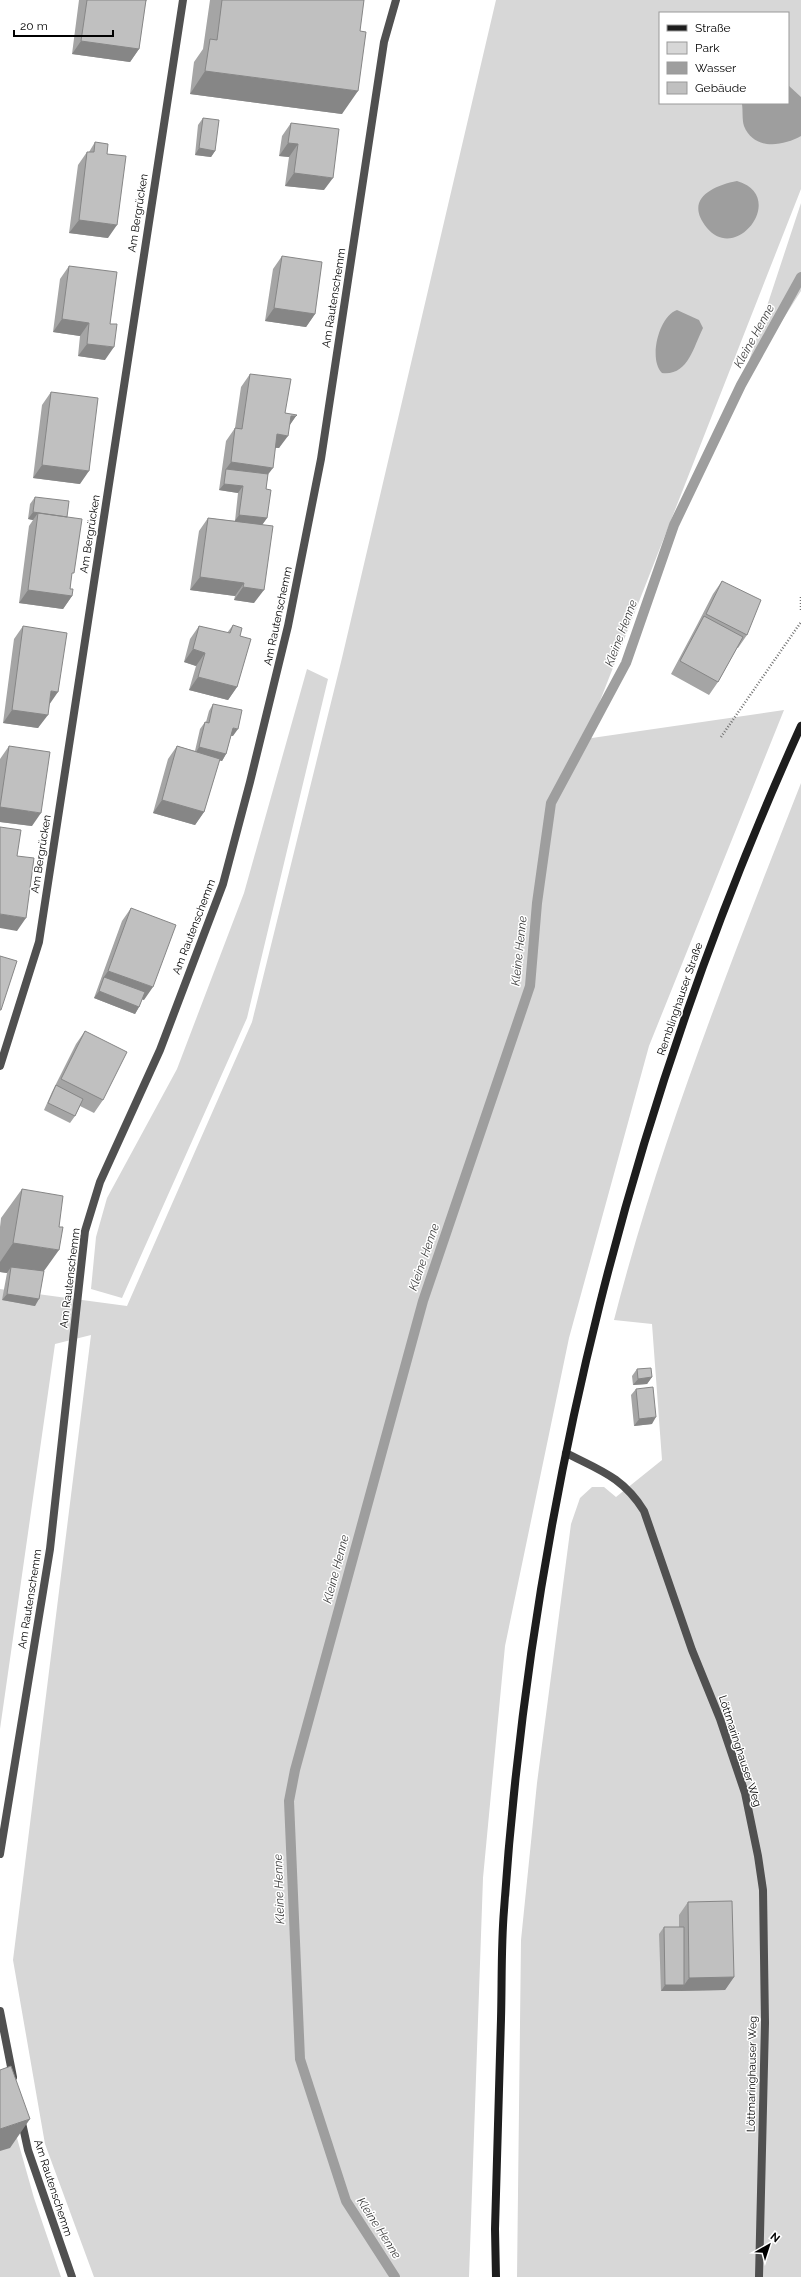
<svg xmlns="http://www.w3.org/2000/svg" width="801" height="2277" viewBox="0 0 801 2277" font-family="Raleway,sans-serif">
  <rect width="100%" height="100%" fill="#fff"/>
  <path fill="#d7d7d7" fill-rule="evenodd" d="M496 0H801V189L585 739 784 710 649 1046 569 1338 505 1646 483 1878 469 2277H94L45 2144 13 1960 91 1335 55 1344 0 1729V1289L127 1306 252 1022 342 658ZM660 13H788V103H660Z
    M801 203V291L741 385Z
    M307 669 328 679 247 1018 122 1298 91 1289 96 1237 107 1198 177 1069 244 893Z
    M801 783V2277H517L521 1940 537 1783 571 1524 580 1498 592 1487H604L616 1497 662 1460 652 1324 614 1320C661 1137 732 959 801 783Z
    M0 2078 34 2198 61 2277H0Z"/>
  <path fill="#9e9e9e" d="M788 85 801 97V136C783 146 754 151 744 126 742 120 743 111 742 104L788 103Z
    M737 181C788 196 737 264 707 228 684 200 711 186 737 181Z
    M677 310 699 320 703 328C693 348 688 376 662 373 648 359 659 316 677 310Z"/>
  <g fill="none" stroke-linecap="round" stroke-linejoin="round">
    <path stroke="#9e9e9e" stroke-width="10" d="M395 2277 346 2201 300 2059 289 1801 295 1770 423 1301 530 986 537 903 551 803 626 663 674 525 741 385 801 277"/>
    <path stroke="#727272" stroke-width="2.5" stroke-dasharray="1 2" stroke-linecap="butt" d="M801 597V610
      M721 737 801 622"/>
    <path stroke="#505050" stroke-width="8" d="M0 1066 39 942 183 0
      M566 1453C599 1470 623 1477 644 1511L692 1650 720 1719 745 1793 758 1856 763 1890 765 2023 759 2277
      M0 1854 50 1549 85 1231 100 1182 160 1050 223 884 250 782 288 626 321 459 384 42 396 0
      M0 2011 13 2077
      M21 2118 28 2150 72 2277"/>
    <path stroke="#1d1d1d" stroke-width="8" d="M496 2277 495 2229C497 2159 499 2089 501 2019 502 1983 501 1946 504 1910 532 1502 632 1099 801 726"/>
  </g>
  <path fill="#a5a5a5" d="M79 0H147L145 3 139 49 130 62 72 54Z
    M210 0H364L342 114 190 94 194 62 203 49Z
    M203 118 215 151 211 157 195 155 198 125Z
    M291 123 324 190 285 186 289 157 279 156 282 136Z
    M95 142 107 154 108 238 69 233 78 165 87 152H89Z
    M282 256 315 314 306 327 265 321 273 269Z
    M69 266 105 360 78 356 80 336 53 332 60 279Z
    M250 374 285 413 296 416 289 426 279 448H275L268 474 266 489 267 518 262 525 254 603 234 600 235 596 190 590 199 531 208 518 235 521 238 493 219 490 226 441 235 428 241 387Z
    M51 392 80 484 33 478 42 405Z
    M35 497 67 517 71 578 70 589 72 596 63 609 19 603 29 526 33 520 28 519 30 504Z
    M722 581 747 635 738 648H737L718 682 709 695 671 674 697 625 713 594Z
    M233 625 240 636 237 687 228 700 189 690 196 666 184 662 190 639 199 626 227 633Z
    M23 626 49 705 38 728 3 723 14 639Z
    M213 704 233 736H231L226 754 222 761 219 760 204 812 195 825 153 813 168 759 177 746 195 751 200 729 205 722H206L209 711Z
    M9 746 32 826 0 822V759Z
    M131 908 144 1000 142 999 139 1007 135 1014 94 998 122 921Z
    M85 1031 103 1100 94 1113 80 1106 75 1116 70 1123 44 1110 52 1092 76 1044Z
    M22 1189 44 1271 35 1306 2 1300 7 1273 0 1272V1227L1 1218Z
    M637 1369 652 1377 647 1384 633 1385 632 1376Z
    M636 1389 652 1424 634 1426 631 1395Z
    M688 1902 734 1977 725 1990 661 1991 659 1934 664 1927H679V1915Z"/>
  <path fill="#868686" d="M81 41 139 49 130 62 72 54Z
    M205 71 358 91 342 114 190 94Z
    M288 143 298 144 289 157 279 156Z
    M199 148 215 151 211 157 195 155Z
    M294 173 333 178 324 190 285 186Z
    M79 220 117 225 108 238 69 233Z
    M274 308 315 314 306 327 265 321Z
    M62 319 89 323 80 336 53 332Z
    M87 344 114 347 105 360 78 356Z
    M291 416H296L287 429Z
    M277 434 288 436 279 448 268 447Z
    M231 462 273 468 263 481 226 469Z
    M42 465 89 471 80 484 33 478Z
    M224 484 243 486 238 493 219 490Z
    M33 512 38 513 33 520 28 519Z
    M239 515 267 518 262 525 234 522Z
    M200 577 244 583 235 596 190 590Z
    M243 587 264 590 254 603 234 600Z
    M28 590 72 596 63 609 19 603Z
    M193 649 205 653 196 666 184 662Z
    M198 677 237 687 228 700 189 690Z
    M51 691 58 692 49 705Z
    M12 710 48 715 38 728 3 723Z
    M233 728 238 729 233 736 228 735Z
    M199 747 226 754 222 761 195 754Z
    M162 800 204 812 195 825 153 813Z
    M0 807 41 813 32 826 0 822Z
    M0 914 26 918 17 931 0 928Z
    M108 971 153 987 144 1000 101 985 104 977Z
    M99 991 139 1007 135 1014 94 998Z
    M13 1243 59 1250 39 1278 11 1267 7 1273 0 1272V1262Z
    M7 1294 39 1299 35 1306 2 1300Z
    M652 1377 647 1384 633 1385 638 1379Z
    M656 1417 652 1424 634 1426 639 1419Z
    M734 1977 725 1990 680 1991 689 1978Z
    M665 1985H684L680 1991H661Z
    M30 2119 10 2148 0 2151V2129Z"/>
  <path fill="#c0c0c0" stroke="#868686" d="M87 0H146L139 49 81 41Z
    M222 0H364L360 31 366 32 358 91 205 71 210 39 217 40Z
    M203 118 219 120 215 151 199 148Z
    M291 123 339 129 333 178 294 173 298 144 288 143Z
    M95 142 108 144 107 154 126 156 117 225 79 220 87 152H94Z
    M282 256 322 262 315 314 274 308Z
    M69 266 117 272 110 324H117L114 347 87 344 89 323 62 319Z
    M250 374 291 379 285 413 297 415 296 416H291L288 436 277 434 273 468 231 462 235 428 242 429Z
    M51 392 98 398 89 471 42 465Z
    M226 469 268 474 266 489 271 490 267 518 239 515 243 486 224 484Z
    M35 497 69 501 67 517 33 512Z
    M38 513 82 519 74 573H72L70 589H73L72 596 28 590Z
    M208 518 273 526 264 590 243 587 244 583 200 577Z
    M722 581 761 600 747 635 706 614Z
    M704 616 743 637 718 682 680 661Z
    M233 625 242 628 240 636 251 639 237 687 198 677 205 653 193 649 199 626 230 633Z
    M23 626 67 633 58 692 51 691 48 715 12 710Z
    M213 704 242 710 238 729 233 728 226 754 199 747 205 722 209 723Z
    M9 746 50 752 41 813 0 807Z
    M177 746 220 759 204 812 162 800Z
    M0 827 21 830 17 856 34 858 26 918 0 914Z
    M131 908 176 925 153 987 108 971Z
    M0 956 17 961 1 1010H0Z
    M104 977 145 992 139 1007 99 991Z
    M85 1031 127 1052 103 1100 61 1079Z
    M56 1085 83 1099 75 1116 48 1103Z
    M22 1189 63 1196 59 1227H63L59 1250 13 1243Z
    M11 1267 44 1271 39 1299 7 1294Z
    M651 1368 652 1377 638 1379 637 1369Z
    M653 1387 656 1417 639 1419 636 1389Z
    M732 1901 734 1977 689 1978 688 1902Z
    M664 1927H684V1985H665Z
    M11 2066 30 2119 0 2129V2070Z"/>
  <g text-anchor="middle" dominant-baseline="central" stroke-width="3" stroke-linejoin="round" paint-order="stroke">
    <g font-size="11" fill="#000" stroke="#fff">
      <text transform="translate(138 213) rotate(-81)">Am Bergrücken</text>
      <text transform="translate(334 298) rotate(-81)">Am Rautenschemm</text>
      <text transform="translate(90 534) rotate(-81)">Am Bergrücken</text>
      <text transform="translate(278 616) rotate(-78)">Am Rautenschemm</text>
      <text transform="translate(41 854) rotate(-81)">Am Bergrücken</text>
      <text transform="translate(194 927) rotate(-69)">Am Rautenschemm</text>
      <text transform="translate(680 999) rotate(-71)">Remblinghauser Straße</text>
      <text transform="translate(70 1278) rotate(-83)">Am Rautenschemm</text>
      <text transform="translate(30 1599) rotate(-81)">Am Rautenschemm</text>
      <text transform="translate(740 1751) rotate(72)">Löttmaringhauser Weg</text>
      <text transform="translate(752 2074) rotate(-89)">Löttmaringhauser Weg</text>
      <text transform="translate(53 2188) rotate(72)">Am Rautenschemm</text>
    </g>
    <g font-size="12" font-style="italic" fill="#3f3f3f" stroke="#fff">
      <text transform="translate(754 336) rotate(-61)">Kleine Henne</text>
      <text transform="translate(621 633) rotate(-69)">Kleine Henne</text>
      <text transform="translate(519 951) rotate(-84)">Kleine Henne</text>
      <text transform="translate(424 1257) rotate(-71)">Kleine Henne</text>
      <text transform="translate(336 1569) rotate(-75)">Kleine Henne</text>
      <text transform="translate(279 1889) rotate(-92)">Kleine Henne</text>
      <text transform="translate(379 2228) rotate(57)">Kleine Henne</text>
    </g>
  </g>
  <rect x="659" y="12" width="130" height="92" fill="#ffffff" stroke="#999999"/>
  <rect x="667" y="25" width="20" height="6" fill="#1d1d1d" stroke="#999999"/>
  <text x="695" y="32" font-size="12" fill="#000000">Straße</text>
  <rect x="667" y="42" width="20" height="12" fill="#d7d7d7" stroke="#999999"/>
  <text x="695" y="52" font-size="12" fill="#000000">Park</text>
  <rect x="667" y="62" width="20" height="12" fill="#9e9e9e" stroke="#999999"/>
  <text x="695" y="72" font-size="12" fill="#000000">Wasser</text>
  <rect x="667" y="82" width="20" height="12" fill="#c0c0c0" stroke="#999999"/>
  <text x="695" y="92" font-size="12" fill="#000000">Gebäude</text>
  <g transform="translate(769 2245) rotate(39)" stroke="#ffffff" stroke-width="3" paint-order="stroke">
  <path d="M0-3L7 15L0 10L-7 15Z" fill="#000000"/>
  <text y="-6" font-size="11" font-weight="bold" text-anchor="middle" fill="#000000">N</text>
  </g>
  <path d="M14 30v6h99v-6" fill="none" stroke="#000000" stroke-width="2"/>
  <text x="20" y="30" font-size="12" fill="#000000" stroke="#ffffff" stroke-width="3" paint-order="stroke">20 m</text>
</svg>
